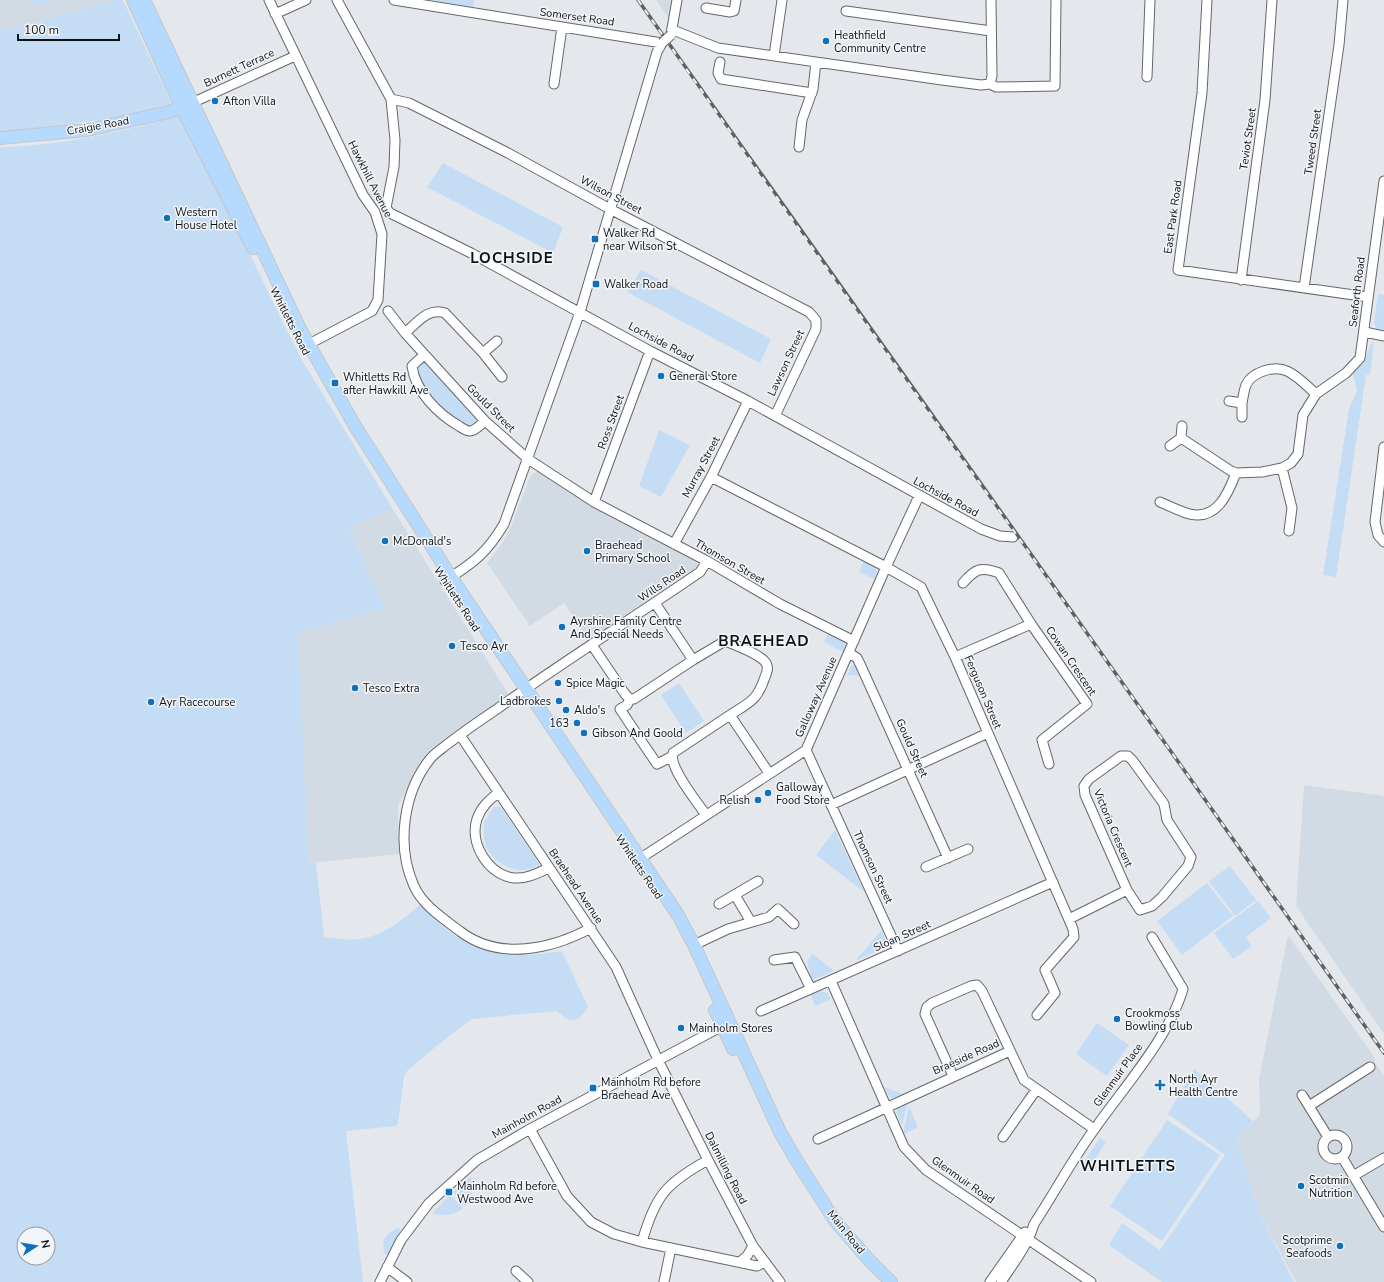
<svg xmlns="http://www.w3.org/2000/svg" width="1384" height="1282" viewBox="0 0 1384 1282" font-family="'Nunito Sans',sans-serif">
  <rect width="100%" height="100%" fill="#e4e8ec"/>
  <path fill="#d2dbe4" d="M0 0H113L44 20 27 28 0 30Z
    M656 0H672L670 21 657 1Z
    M538 471 575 496 696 561 697 566 695 569 589 639 564 603 530 626 487 563 501 545 510 529 531 475Z
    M392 508 509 695 425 755 398 806 399 854 310 863 307 851 298 633 385 608 349 528Z
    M1304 785 1384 796V1034L1296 906Z
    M1288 935 1375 1058V1063L1384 1076V1282H1296L1259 1213 1246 1167 1236 1138 1260 1115 1259 1079Z"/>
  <path fill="#c5dcf5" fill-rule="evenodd" d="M33 0H57L34 6Z
    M113 0H123L172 104 112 118 37 129 0 131V30L27 28 44 20Z
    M431 0H474L473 7Z
    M183 115 284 325 302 360 392 508 349 528 385 608 299 633 307 851 310 863H316L324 937C335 938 347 941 358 939 383 937 403 919 421 904 461 952 501 961 562 951L588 1007C583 1015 577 1024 567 1019 563 1017 560 1013 556 1011L472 1019 439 1044 407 1071 404 1077 398 1123 396 1126 346 1131 363 1282H0V147C63 146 123 131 183 115ZM24 1234H48V1258H24Z
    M443 163 563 227 553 253 427 187Z
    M641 270 771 339 760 363 627 292Z
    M1378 294 1384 295V332L1377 330 1374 323Z
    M1374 341 1370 375H1366L1336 577 1323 575 1349 409 1357 391 1352 371 1363 364 1371 344Z
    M424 361 476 419 475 425 469 428 446 412 427 390 424 389 417 372V367Z
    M659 430 690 445 661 497 639 486Z
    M864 561 875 566 877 573 874 579 859 572Z
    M830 631 844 638 846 645 843 652 824 642Z
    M852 665 856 666 859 676 847 675Z
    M679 683 704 721 686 733 661 695Z
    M494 807H501L540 865C535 866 530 869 525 870 510 872 492 860 486 847 483 839 484 829 484 822Z
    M835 830 864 892 816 855Z
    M1230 866 1256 900 1235 916 1209 881Z
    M1207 883 1233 916 1182 955 1157 921Z
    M1258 901 1271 918 1246 937 1252 946 1233 959 1214 933Z
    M881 931 886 941 884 948 855 961Z
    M813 954 834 971 812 980 807 961Z
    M821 991 827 993 831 999 815 1006 811 995Z
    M1097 1023 1129 1045 1107 1076 1076 1054Z
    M1194 1069 1253 1121 1236 1138 1246 1167 1259 1213 1294 1282H1162L1109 1245 1122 1223 1160 1250 1225 1155 1168 1114Z
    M884 1087 903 1094 892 1098 889 1096Z
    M907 1104 902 1126 896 1112 899 1107Z
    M909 1106 918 1127 905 1134 903 1132Z
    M1167 1120 1220 1155 1162 1241 1110 1206Z
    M1100 1138 1106 1142 1087 1171 1081 1166Z
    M471 1176C474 1185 473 1199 465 1206L453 1192Z
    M450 1195 463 1208C453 1217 444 1215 432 1214Z
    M399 1227 400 1231 388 1254H384C382 1236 385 1235 399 1227Z"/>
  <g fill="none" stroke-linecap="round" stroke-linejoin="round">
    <defs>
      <path id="minor" d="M269 0 363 195 375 212 382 234 378 300 372 311 309 344
        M337 0 391 99 395 140 394 167 386 208 390 213 471 253 650 351 748 401 981 529 1000 536 1013 537
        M394 0 662 43 657 52 580 312 504 524C487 553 473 563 445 581
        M1207 0 1202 93 1178 270 1368 297
        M706 8 730 12 734 11 736 0
        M846 11 991 31
        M275 14 306 0
        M673 30 718 48 942 80 981 85 990 84
        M671 34 677 0
        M774 56 782 0
        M720 62 718 73 721 79 812 93
        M1147 77 1150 0
        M554 84 562 27
        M990 84 996 87 1055 86 1056 0
        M990 84 992 76 991 0
        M391 99 409 103 508 153 610 209 809 312 816 320V329L775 416
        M194 102 295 56
        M799 147 802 120 813 89 816 62
        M1241 280 1265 100 1272 0
        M1304 288 1339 45 1343 0
        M388 311 405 333 485 421 528 459 594 502 707 561 780 604 854 641
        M1365 332 1384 336
        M405 333C417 323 428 307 445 313L483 353 502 377
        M483 353 497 341
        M424 355 412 366C415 391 438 414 459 426 462 428 466 431 470 431 475 431 481 424 485 421
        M1229 401 1242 403C1243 398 1244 390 1246 385 1252 372 1274 365 1287 371 1298 376 1307 386 1316 394
        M1242 417V403
        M1181 438 1231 471 1236 473 1262 472 1282 468 1291 463 1298 454 1303 415 1316 394 1346 373 1360 358 1384 181
        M1170 446 1181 438 1182 426
        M1384 447 1375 522 1378 535 1384 542
        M1282 468 1292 508 1289 531
        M711 477 886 567 921 587 955 657 1073 929 1074 937 1045 970 1055 993 1037 1015
        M594 502 650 351
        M1160 502C1169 506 1178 510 1186 513 1216 523 1228 494 1236 473
        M674 544 711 477 748 401
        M963 583C975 569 981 566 999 573L1031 624 1087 704 1042 740 1049 764
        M655 603 693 660 725 641C735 645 760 654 766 663 769 668 767 672 765 677 757 701 750 702 730 715L769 773
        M592 645 625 694 630 699H634L693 660
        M849 653 857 658 860 664 948 858
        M955 657 1031 624
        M630 699 627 705 620 709 638 736
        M460 735 616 967 658 1060 708 1160 753 1246 780 1282
        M640 739 657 764 671 757
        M806 750 898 951
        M1121 756H1128L1133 761 1164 804 1167 820 1191 857 1188 866 1162 897 1152 906 1140 910 1127 890 1085 795 1084 786 1089 779Z
        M498 793C489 800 481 807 477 819 469 843 488 875 514 878 526 879 538 873 549 868
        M831 805 988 733
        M706 815C698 803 668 767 673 753L730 715
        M641 858 806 750 886 567 919 496
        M926 867 968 849
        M735 895 751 922
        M719 904 758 881
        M1069 919 1127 890
        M591 928C552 949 500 961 461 932 444 919 423 906 414 886 396 846 403 793 430 759 434 754 440 750 445 746 462 733 479 721 497 709 563 662 633 618 700 572L707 561
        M694 945 728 929 769 917 778 909 794 924
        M774 960 795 957 811 989
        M831 981 904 1147 926 1170 1091 1282
        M761 1011 1053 882
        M953 1076 925 1014 927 1007 932 1003 971 986 977 985 982 991 1024 1080 1094 1129
        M1302 1095 1328 1137
        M1309 1106 1370 1067
        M530 1129 567 1196 591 1222 614 1234 642 1242 757 1266 764 1262
        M1323 1147a12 12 0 1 1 24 0a12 12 0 1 1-24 0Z
        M1003 1137 1036 1090
        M818 1139 1010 1051
        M1342 1157 1384 1227
        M1353 1176 1384 1158
        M642 1242C655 1196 666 1183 708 1160
        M740 1262 747 1256 753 1246
        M387 1267 407 1282
        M516 1271 528 1282
        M380 1282 401 1240 429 1203 477 1160 530 1129 728 1023
        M664 1282 671 1248
        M990 1282 1025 1232
        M1001 1282C1013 1264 1028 1245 1034 1224 1055 1192 1073 1158 1096 1127 1125 1086 1169 1037 1183 989L1152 937"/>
      <path id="major" d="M133 0 182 108 253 248
        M144 0 300 329 355 426 451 577 678 915 694 945 780 1132 795 1158 835 1221 869 1260 891 1282
        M0 138 87 130 169 112 189 104
        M715 1010 733 1049"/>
    </defs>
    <use href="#minor" stroke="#64676a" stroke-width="11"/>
    <use href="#major" stroke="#c6c6c6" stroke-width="14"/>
    <use href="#minor" stroke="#fff" stroke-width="9"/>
    <use href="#major" stroke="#b6dafe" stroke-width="12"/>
    <defs>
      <path id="rail" d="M638 0C885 353 1137 701 1384 1053"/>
    </defs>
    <use href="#rail" stroke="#5e6062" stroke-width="3.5"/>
    <use href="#rail" stroke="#f2f5f9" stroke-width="2" stroke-dasharray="6" stroke-linecap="butt"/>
    <defs>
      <path id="minor-bridge" d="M662 43 671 35"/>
    </defs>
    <use href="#minor-bridge" stroke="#64676a" stroke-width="11" stroke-linecap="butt"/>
    <use href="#minor-bridge" stroke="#fff" stroke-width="9"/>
  </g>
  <g fill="#1170bc" stroke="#f2f5f9" stroke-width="1.5">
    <circle cx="826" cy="41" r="4"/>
    <circle cx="215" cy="101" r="4"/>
    <circle cx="167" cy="218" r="4"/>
    <rect x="591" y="235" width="8" height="8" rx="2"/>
    <rect x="592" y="280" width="8" height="8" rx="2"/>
    <circle cx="661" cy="376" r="4"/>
    <rect x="331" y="379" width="8" height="8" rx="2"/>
    <circle cx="385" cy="541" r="4"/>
    <circle cx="587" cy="551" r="4"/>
    <circle cx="562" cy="627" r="4"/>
    <circle cx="452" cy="646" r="4"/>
    <circle cx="558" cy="683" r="4"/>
    <circle cx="355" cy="688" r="4"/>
    <circle cx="559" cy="701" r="4"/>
    <circle cx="151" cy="702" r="4"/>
    <circle cx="566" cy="710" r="4"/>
    <circle cx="577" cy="723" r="4"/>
    <circle cx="584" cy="733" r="4"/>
    <circle cx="768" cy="793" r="4"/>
    <circle cx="758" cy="800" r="4"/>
    <circle cx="1117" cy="1019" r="4"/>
    <circle cx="681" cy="1028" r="4"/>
    <path d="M1158 1079h4v4h4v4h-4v4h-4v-4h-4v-4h4z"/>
    <rect x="589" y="1084" width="8" height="8" rx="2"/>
    <circle cx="1301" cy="1186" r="4"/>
    <rect x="445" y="1188" width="8" height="8" rx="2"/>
    <circle cx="1340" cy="1246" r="4"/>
  </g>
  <g text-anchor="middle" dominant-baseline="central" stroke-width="3" stroke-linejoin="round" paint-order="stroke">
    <g font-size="11" fill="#101112" stroke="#f2f5f9">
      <text transform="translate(577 17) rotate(8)">Somerset Road</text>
      <text transform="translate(239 68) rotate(-25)">Burnett Terrace</text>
      <text transform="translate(98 126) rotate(-10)">Craigie Road</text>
      <text transform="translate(1248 139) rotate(-82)">Teviot Street</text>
      <text transform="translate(1313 142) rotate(-82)">Tweed Street</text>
      <text transform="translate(370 179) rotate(63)">Hawkhill Avenue</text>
      <text transform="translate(611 195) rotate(28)">Wilson Street</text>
      <text transform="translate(1173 217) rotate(-82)">East Park Road</text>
      <text transform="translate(1357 292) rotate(-83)">Seaforth Road</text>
      <text transform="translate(290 321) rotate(63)">Whitletts Road</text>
      <text transform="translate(661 342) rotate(28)">Lochside Road</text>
      <text transform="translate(786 363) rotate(-65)">Lawson Street</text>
      <text transform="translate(491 408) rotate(45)">Gould Street</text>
      <text transform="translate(611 422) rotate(-70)">Ross Street</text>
      <text transform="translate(701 467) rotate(-62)">Murray Street</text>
      <text transform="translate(946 497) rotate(28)">Lochside Road</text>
      <text transform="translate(730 562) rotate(30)">Thomson Street</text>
      <text transform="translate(662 584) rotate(-34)">Wills Road</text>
      <text transform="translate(457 599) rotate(57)">Whitletts Road</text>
      <text transform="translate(1071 661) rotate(56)">Cowan Crescent</text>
      <text transform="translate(983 692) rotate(67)">Ferguson Street</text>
      <text transform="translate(816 697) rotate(-66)">Galloway Avenue</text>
      <text transform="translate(912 748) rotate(66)">Gould Street</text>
      <text transform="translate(1113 828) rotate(67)">Victoria Crescent</text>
      <text transform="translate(639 867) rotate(56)">Whitletts Road</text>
      <text transform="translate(873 867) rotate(65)">Thomson Street</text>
      <text transform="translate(576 886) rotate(56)">Braehead Avenue</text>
      <text transform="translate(902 936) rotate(-24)">Sloan Street</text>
      <text transform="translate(966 1057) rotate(-24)">Braeside Road</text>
      <text transform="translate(1118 1075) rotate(-54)">Glenmuir Place</text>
      <text transform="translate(527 1117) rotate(-29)">Mainholm Road</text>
      <text transform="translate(726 1168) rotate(63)">Dalmilling Road</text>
      <text transform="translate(963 1180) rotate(35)">Glenmuir Road</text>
      <text transform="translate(846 1232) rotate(51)">Main Road</text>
    </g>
    <g font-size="11" fill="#101112" stroke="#f2f5f9" text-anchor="start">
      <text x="834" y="35">Heathfield<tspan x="834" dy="13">Community Centre</tspan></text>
      <text x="223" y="101">Afton Villa</text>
      <text x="175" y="212">Western<tspan x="175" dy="13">House Hotel</tspan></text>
      <text x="603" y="233">Walker Rd<tspan x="603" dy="13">near Wilson St</tspan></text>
      <text x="604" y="284">Walker Road</text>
      <text x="669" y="376">General Store</text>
      <text x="343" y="377">Whitletts Rd<tspan x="343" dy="13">after Hawkill Ave</tspan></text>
      <text x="393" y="541">McDonald's</text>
      <text x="595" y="545">Braehead<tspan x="595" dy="13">Primary School</tspan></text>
      <text x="570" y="621">Ayrshire Family Centre<tspan x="570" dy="13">And Special Needs</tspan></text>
      <text x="460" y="646">Tesco Ayr</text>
      <text x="566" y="683">Spice Magic</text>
      <text x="363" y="688">Tesco Extra</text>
      <text x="551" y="701" text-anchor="end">Ladbrokes</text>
      <text x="159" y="702">Ayr Racecourse</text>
      <text x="574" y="710">Aldo's</text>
      <text x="569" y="723" text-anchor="end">163</text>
      <text x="592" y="733">Gibson And Goold</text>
      <text x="776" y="787">Galloway<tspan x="776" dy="13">Food Store</tspan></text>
      <text x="750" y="800" text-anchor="end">Relish</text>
      <text x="1125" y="1013">Crookmoss<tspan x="1125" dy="13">Bowling Club</tspan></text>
      <text x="689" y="1028">Mainholm Stores</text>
      <text x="1169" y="1079">North Ayr<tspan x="1169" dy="13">Health Centre</tspan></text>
      <text x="601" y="1082">Mainholm Rd before<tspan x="601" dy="13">Braehead Ave</tspan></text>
      <text x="1309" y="1180">Scotmin<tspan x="1309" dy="13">Nutrition</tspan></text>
      <text x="457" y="1186">Mainholm Rd before<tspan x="457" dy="13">Westwood Ave</tspan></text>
      <text x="1332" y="1240" text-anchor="end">Scotprime<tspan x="1332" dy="13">Seafoods</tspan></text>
    </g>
    <g font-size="15" font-weight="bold" letter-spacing="1" fill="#101112" stroke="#f2f5f9">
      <text x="512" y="258">LOCHSIDE</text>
      <text x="764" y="641">BRAEHEAD</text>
      <text x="1128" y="1166">WHITLETTS</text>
    </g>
  </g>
  <g transform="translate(36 1246) rotate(78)"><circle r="19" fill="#f2f5f9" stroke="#989a9d"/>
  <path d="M0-3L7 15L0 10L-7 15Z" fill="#1170bc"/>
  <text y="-6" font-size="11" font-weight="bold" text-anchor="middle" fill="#101112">N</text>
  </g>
  <path d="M18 34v6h101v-6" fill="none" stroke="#101112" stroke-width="2"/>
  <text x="24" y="34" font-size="12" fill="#101112" stroke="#f2f5f9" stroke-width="3" paint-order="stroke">100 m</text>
</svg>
